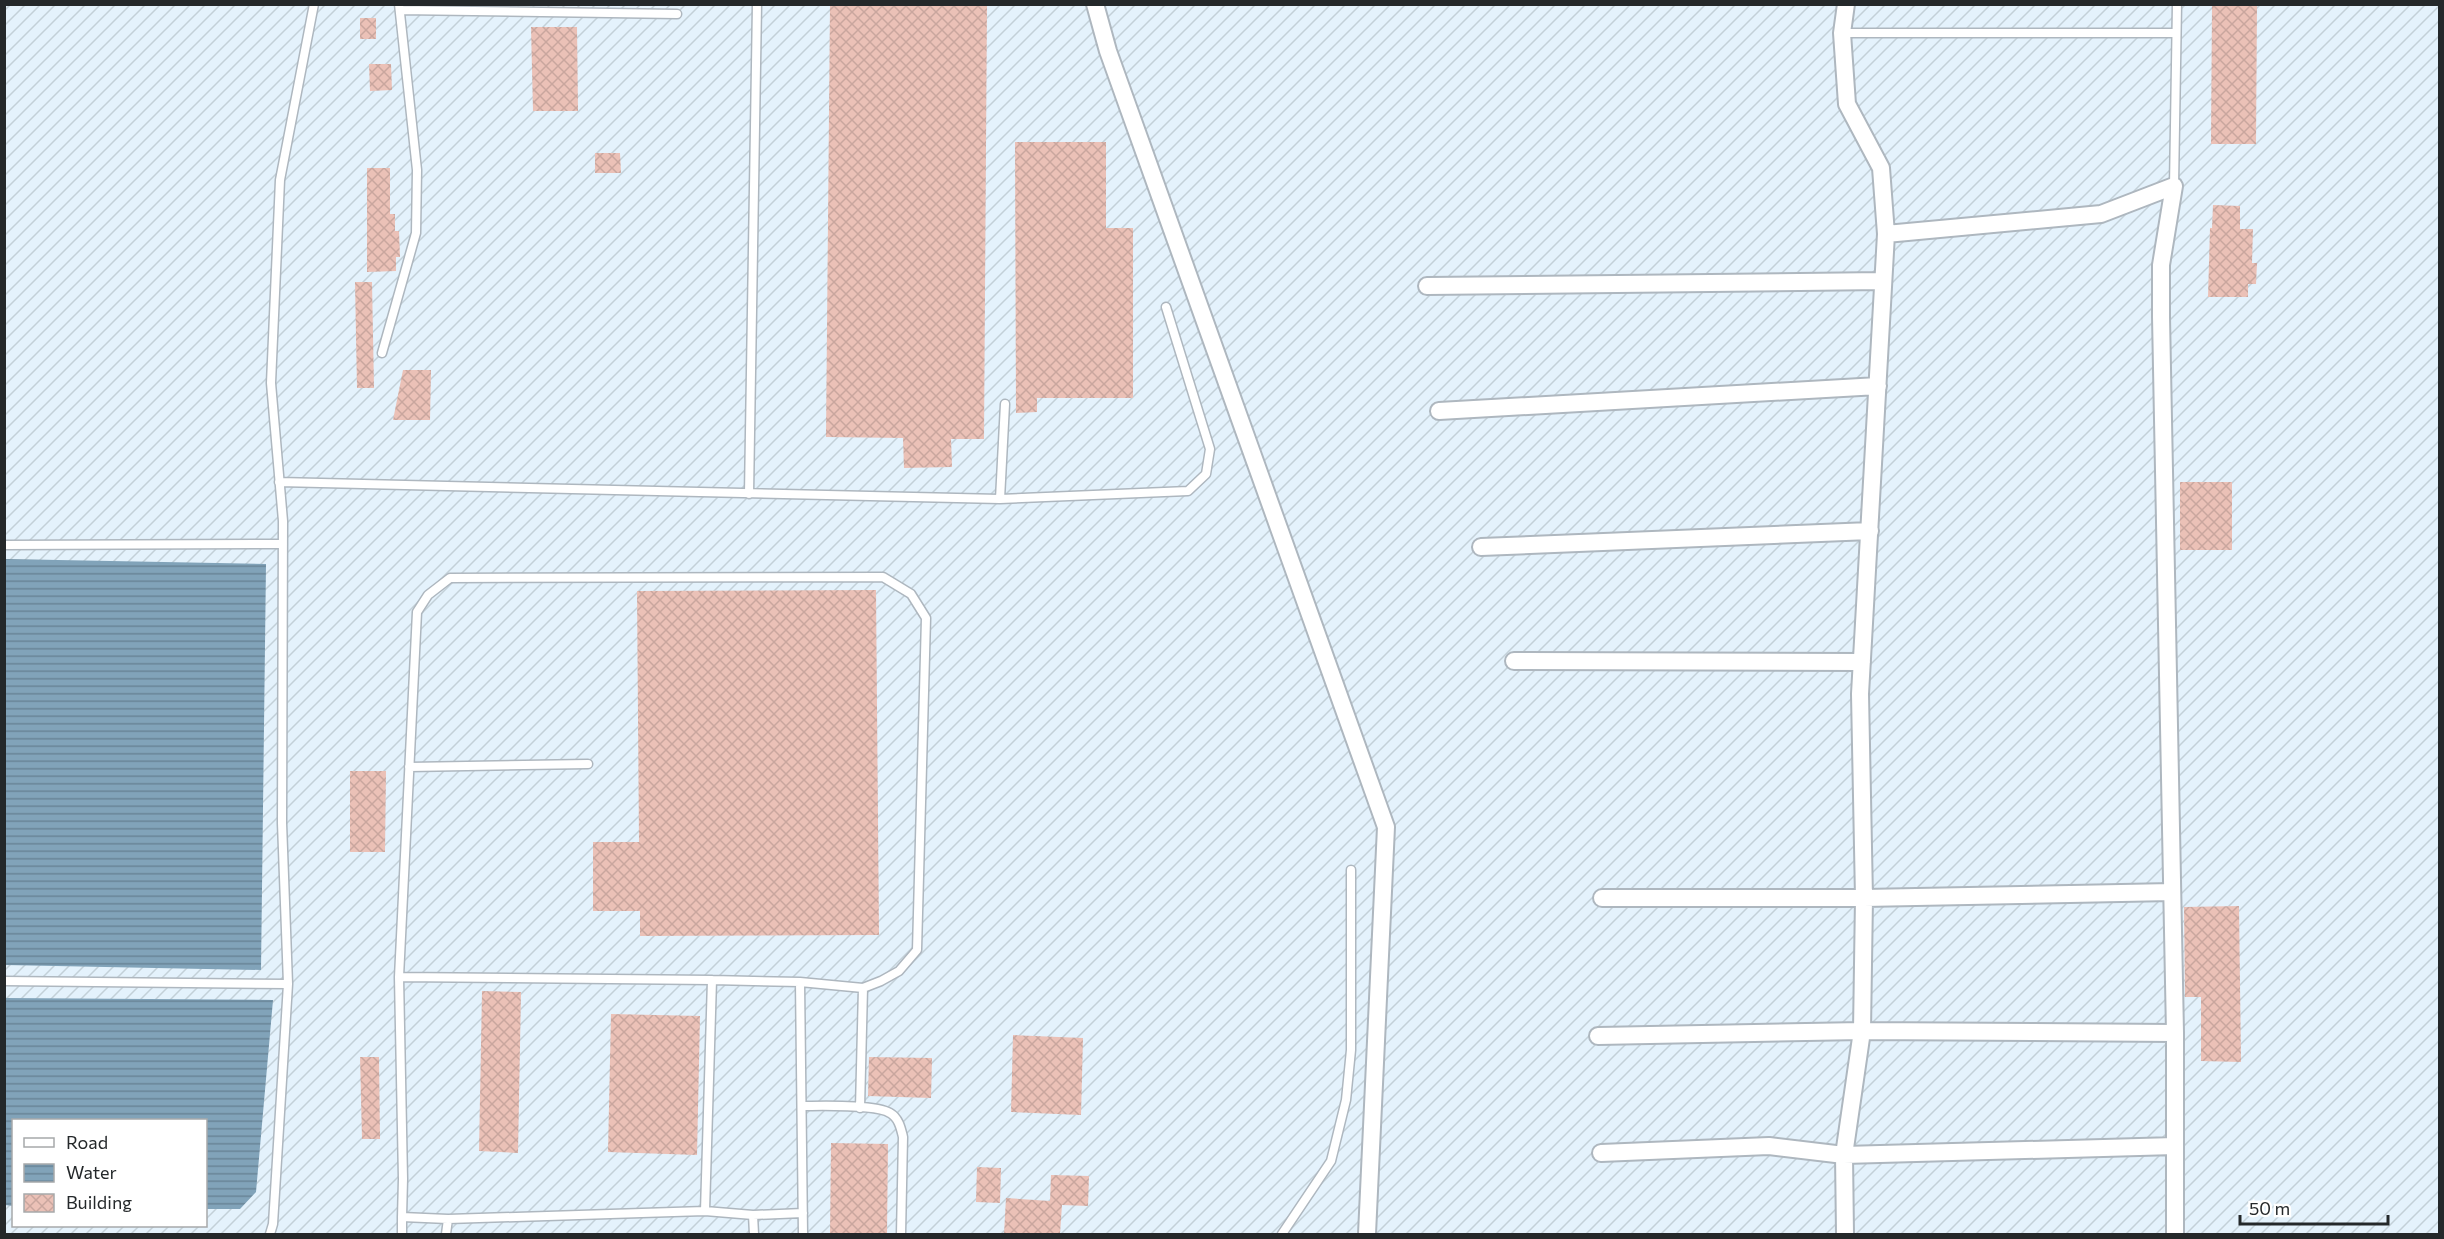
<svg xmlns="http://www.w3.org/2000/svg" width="2444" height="1239" viewBox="0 0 2444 1239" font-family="Commissioner,sans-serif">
  <defs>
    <pattern id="industrial-furrows" width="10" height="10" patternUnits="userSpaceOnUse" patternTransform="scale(1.5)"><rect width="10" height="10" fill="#e4f2fc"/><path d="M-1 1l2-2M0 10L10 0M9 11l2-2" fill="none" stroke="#c3d0d8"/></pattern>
    <pattern id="water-rules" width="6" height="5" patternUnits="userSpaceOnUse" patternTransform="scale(1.5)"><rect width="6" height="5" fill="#81a3b9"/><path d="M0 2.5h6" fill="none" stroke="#698597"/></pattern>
    <pattern id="building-cross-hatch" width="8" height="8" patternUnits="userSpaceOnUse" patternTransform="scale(1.5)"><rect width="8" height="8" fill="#ebc1b7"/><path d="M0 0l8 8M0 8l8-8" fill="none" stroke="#c9a69e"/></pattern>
  </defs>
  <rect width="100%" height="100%" fill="#f7fbfe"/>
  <path fill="url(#industrial-furrows)" fill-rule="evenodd" d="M5 5H2439V1234H5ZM14 1120H206V1226H14Z"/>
  <path fill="url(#water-rules)" d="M5 559 266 564 261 970 5 965Z
    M5 998 273 1000 256 1192 240 1209H206V1120H14L13 1206 5 1205Z"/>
  <path fill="url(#building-cross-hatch)" d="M830 4H987L984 439H951L952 467 904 468 903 438 826 437Z
    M2212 4H2257L2256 144H2211Z
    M360 18H376V39H360Z
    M531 27H577L578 111H533Z
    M369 64H391L392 90 370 91Z
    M1015 142H1106V228H1133V398H1037V412L1016 413Z
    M595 153H620L621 173H595Z
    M367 168H390V214H395V231H399L400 257H396V271L367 272Z
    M2213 205 2240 206V229H2253L2252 263H2257L2256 284H2248V297H2208L2210 228H2212Z
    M355 282H372L374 388H357Z
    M403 370H431L430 420H393Z
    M2180 482H2232V550H2180Z
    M876 590 879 935 640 936V911H593V842H639L637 591Z
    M350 771H386L385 852H350Z
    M2239 906 2241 1062 2201 1061V997H2185L2184 907Z
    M482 991 521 992 518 1153 479 1151Z
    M611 1014 700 1016 697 1155 608 1152Z
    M1013 1035 1083 1038 1081 1115 1011 1112Z
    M360 1057H379L380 1139H362Z
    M869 1057 932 1058 931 1098 868 1096Z
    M831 1143 888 1144 887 1234H830Z
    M977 1167 1001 1168 1000 1203 976 1202Z
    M1051 1175 1089 1176 1088 1206 1062 1205 1060 1234H1004L1006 1198 1050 1201Z"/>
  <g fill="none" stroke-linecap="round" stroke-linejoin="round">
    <defs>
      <path id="service" d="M400 10 677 14
        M1842 33H2176
        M2174 186 2177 4
        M382 353 416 233 417 170 399 4
        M279 482 1000 499 1188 491 1206 474 1210 449 1166 307
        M749 494 757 4
        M1000 499 1005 404
        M4 545 283 544
        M409 767 588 764
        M399 977 712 980 800 982 863 988 881 981 899 971 917 950 926 618 911 594 883 577 450 578 428 595 417 612 399 977 403 1179 402 1217 448 1219 705 1211 753 1215 803 1213
        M4 981 288 984
        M800 982 803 1234
        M802 1106C822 1106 875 1104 890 1113 899 1118 901 1129 903 1137L901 1234
        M860 1108 863 988
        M705 1211 712 980
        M753 1215 754 1234
        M402 1217V1234
        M270 1234 273 1224 288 984 282 823 283 521 271 383 280 180 314 4
        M446 1234 448 1219
        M1282 1234 1331 1161 1346 1100 1351 1050V870"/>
      <path id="minor" d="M1095 4 1108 51 1386 827 1367 1234
        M1886 234 2101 214 2174 186 2161 265V317L2175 1033V1234
        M1427 286 1883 281
        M1439 411 1878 386
        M1481 547 1870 531
        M1514 661 1862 662
        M1602 898H1864L2172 892
        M1598 1036 1862 1031 2175 1033
        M1601 1153 1769 1146 1844 1155 2175 1146
        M1845 1234 1844 1155 1862 1031 1864 898 1860 694 1886 234 1881 168 1847 104 1842 33 1846 4"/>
    </defs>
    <use href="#service" stroke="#aeb7bf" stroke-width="11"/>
    <use href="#minor" stroke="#aeb7bf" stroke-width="20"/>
    <use href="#service" stroke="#fff" stroke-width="8"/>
    <use href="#minor" stroke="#fff" stroke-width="16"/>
  </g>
  <rect width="2444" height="1239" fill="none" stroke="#24282a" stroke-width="12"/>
  <rect x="12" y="1119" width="195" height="108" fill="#ffffff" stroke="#a7a9aa" stroke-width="1.5"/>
  <rect x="24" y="1138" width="30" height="9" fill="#ffffff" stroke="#a7a9aa" stroke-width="1.5"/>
  <text x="66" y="1149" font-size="18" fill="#24282a">Road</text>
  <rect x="24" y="1164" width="30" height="18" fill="url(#water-rules)" stroke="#a7a9aa" stroke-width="1.5"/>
  <text x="66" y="1179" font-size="18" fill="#24282a">Water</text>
  <rect x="24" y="1194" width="30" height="18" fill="url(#building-cross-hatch)" stroke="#a7a9aa" stroke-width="1.5"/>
  <text x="66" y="1209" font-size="18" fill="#24282a">Building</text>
  <path d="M2240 1215v9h148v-9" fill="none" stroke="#24282a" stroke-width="3"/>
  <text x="2249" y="1215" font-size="18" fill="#24282a" stroke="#ffffff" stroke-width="4.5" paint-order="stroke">50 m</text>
</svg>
